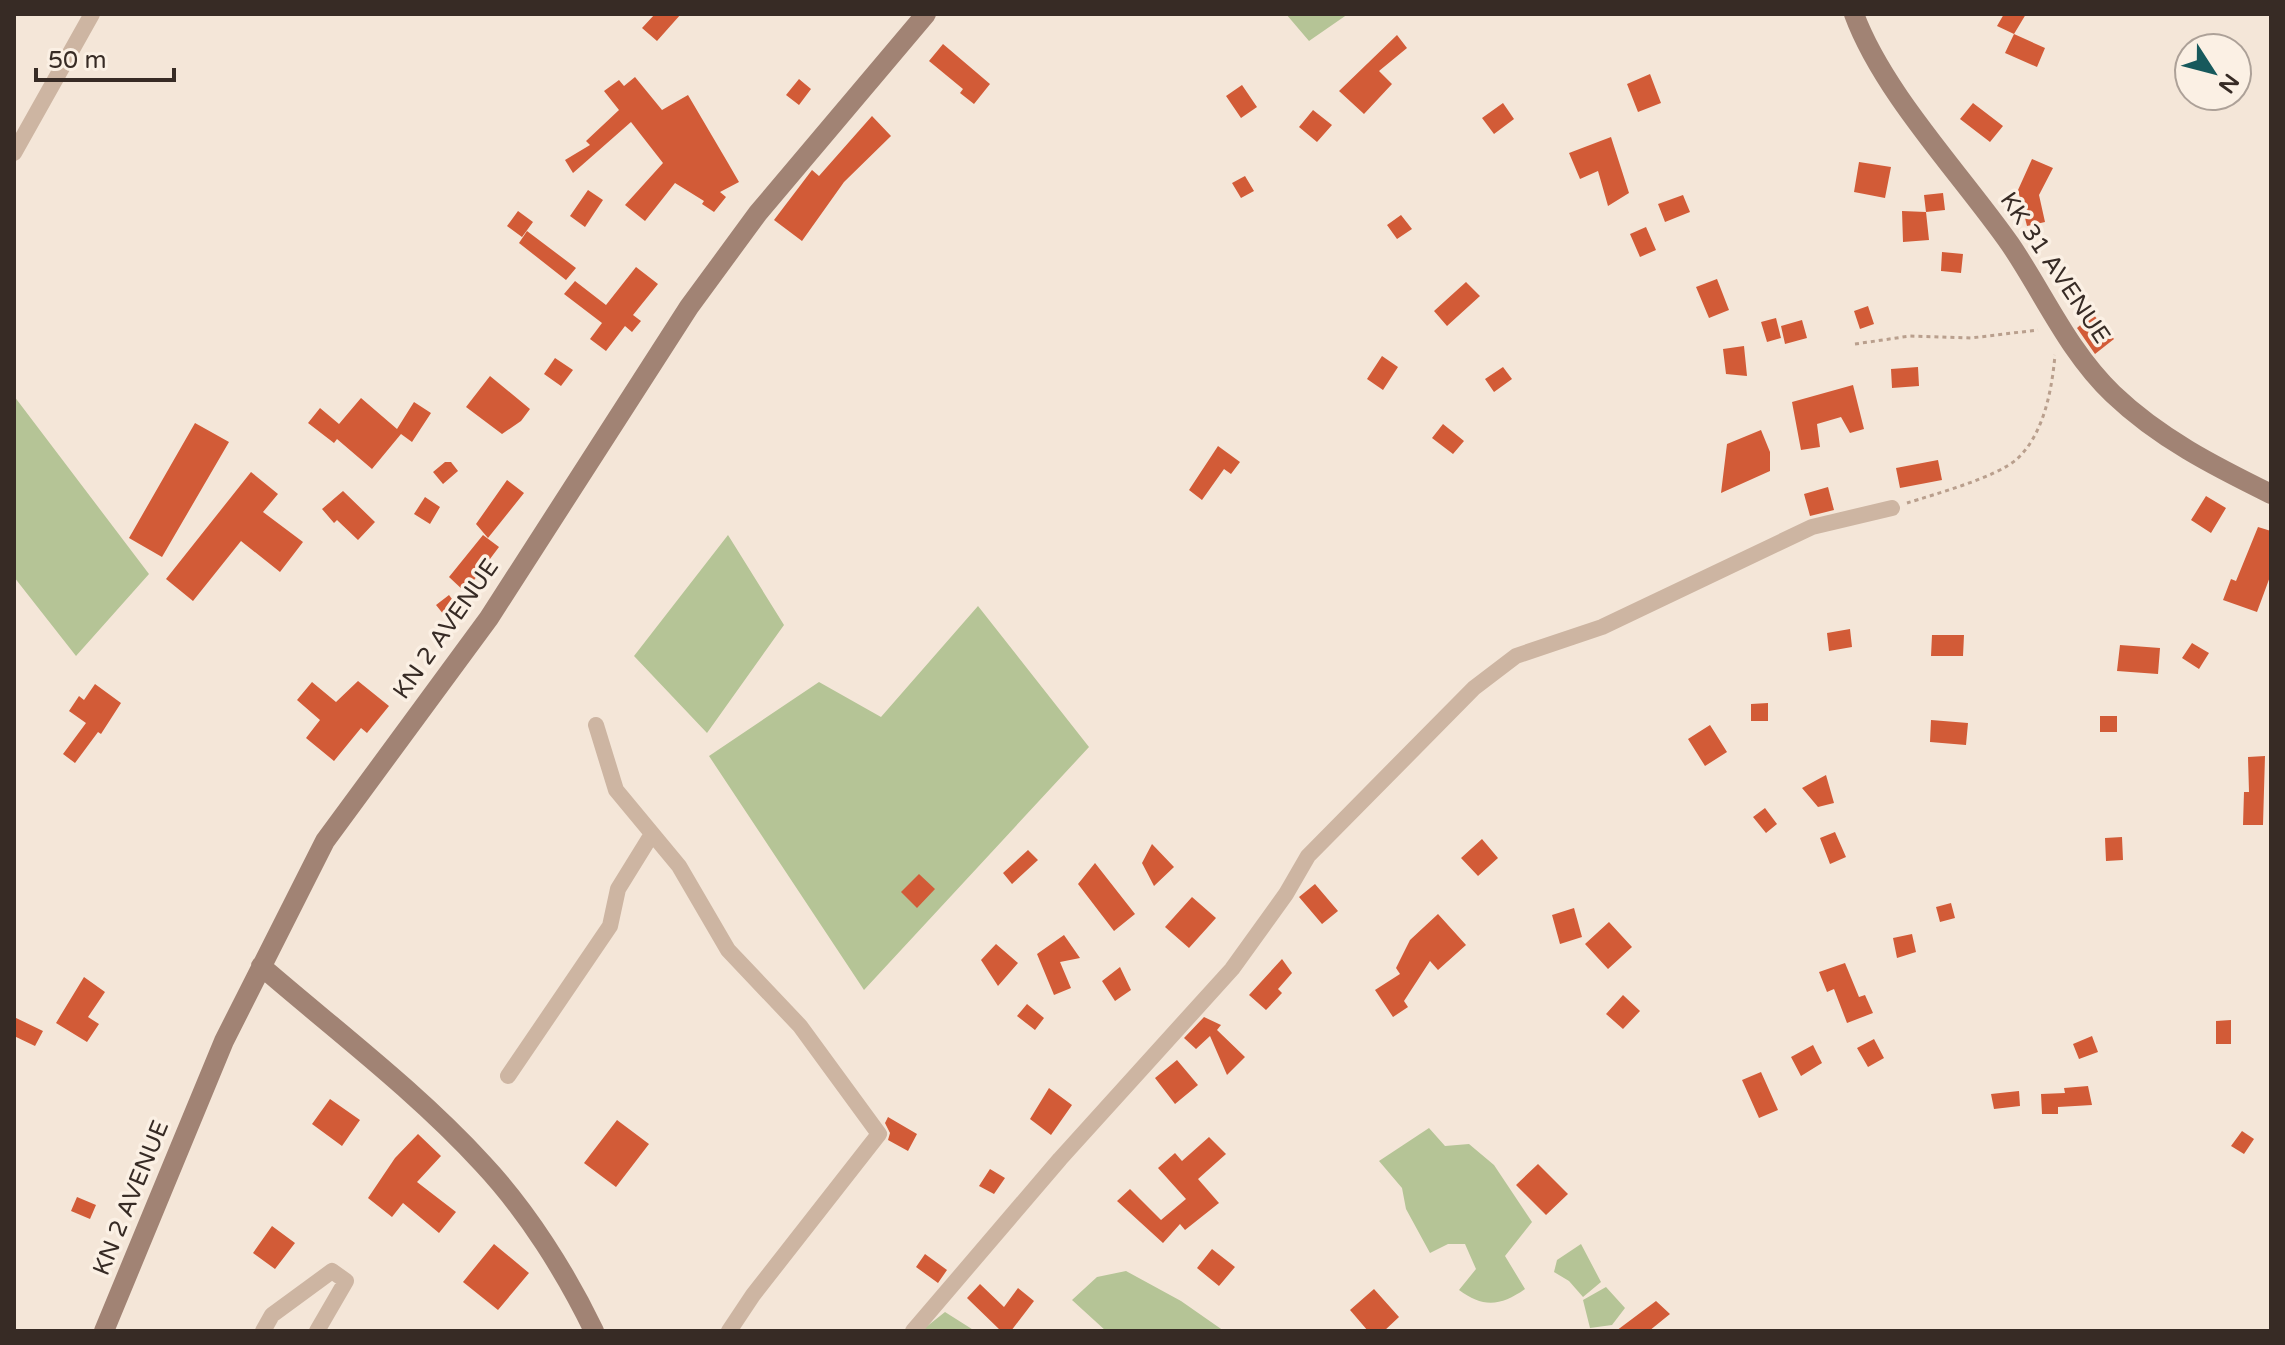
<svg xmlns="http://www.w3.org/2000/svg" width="2285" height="1345" viewBox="0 0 2285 1345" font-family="'Varela Round',sans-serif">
  <rect width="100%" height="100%" fill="#f4e6d8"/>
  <path fill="#b5c496" d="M1286 14H1348L1309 41Z
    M14 396 149 574 76 656 14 577Z
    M728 535 784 625 707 733 634 656Z
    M978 606 1089 747 864 990 709 756 819 682 881 717Z
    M1429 1128 1445 1146 1469 1144 1494 1165 1532 1222 1505 1256 1525 1289C1501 1306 1483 1308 1459 1290L1476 1269 1465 1244H1448L1430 1253 1406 1209 1402 1188 1379 1161Z
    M1581 1244 1601 1282 1583 1297 1569 1281 1554 1272 1557 1260Z
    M1126 1271 1181 1301 1224 1331H1106L1072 1300 1097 1277Z
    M1606 1287 1625 1308 1612 1325 1590 1328 1583 1300Z
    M945 1312 975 1331H921Z"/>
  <path fill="#d25b37" d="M655 14H681L657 41 642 28Z
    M2004 14H2026L2014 34 1997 26Z
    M2014 34 2045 48 2037 67 2005 53Z
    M1397 35 1407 48 1379 71 1392 84 1364 114 1339 91Z
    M943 44 990 84 974 104 960 93 963 89 929 61Z
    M1650 74 1661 103 1638 112 1627 84Z
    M635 77 662 110 688 95 728 163 739 182 720 192 726 197 714 212 702 204 704 201 675 183 645 221 625 205 663 163 631 122 573 173 565 160 590 145 586 141 619 110 604 91 619 80 624 86Z
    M799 79 811 89 799 105 786 95Z
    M1242 85 1257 107 1241 118 1226 96Z
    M1503 103 1514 119 1494 134 1482 118Z
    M1973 103 2003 126 1990 142 1960 119Z
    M1313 110 1332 125 1317 142 1299 127Z
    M872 116 891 136 844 182 802 241 774 220 812 170 819 176Z
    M1611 137 1629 193 1608 206 1598 171 1580 179 1569 153Z
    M2032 159 2053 168 2039 195 2045 222 2027 226 2018 190Z
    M1859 162 1891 167 1885 198 1854 192Z
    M1245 176 1254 191 1241 198 1232 183Z
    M588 190 603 200 585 227 570 216Z
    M1943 193 1945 210 1926 212 1924 195Z
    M1683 195 1690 212 1665 222 1658 204Z
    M518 211 533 222 522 237 507 226Z
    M1902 211 1926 212 1929 240 1903 242Z
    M1401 215 1412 229 1397 239 1387 225Z
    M1646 227 1656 250 1640 257 1630 234Z
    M527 231 576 268 566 280 519 243Z
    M1942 252 1963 254 1961 273 1941 271Z
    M636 267 658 284 633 315 641 321 632 332 625 326 606 351 590 339 602 323 564 294 575 281 606 305Z
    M1717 279 1729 310 1709 318 1696 287Z
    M1466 282 1480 296 1447 326 1434 311Z
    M1868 306 1874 324 1860 329 1854 311Z
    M2093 314 2114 339 2095 354 2077 328Z
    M1776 318 1781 338 1767 342 1761 322Z
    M1802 320 1807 338 1785 344 1781 326Z
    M1744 346 1747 376 1726 374 1723 349Z
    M1382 356 1398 367 1383 390 1367 379Z
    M555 358 573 370 561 386 544 374Z
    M1503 367 1512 379 1494 392 1485 379Z
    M1918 367 1919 386 1892 388 1891 369Z
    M490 376 530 409 521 421 502 434 466 407Z
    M1853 385 1864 429 1850 433 1841 417 1817 424 1820 447 1801 450 1792 402Z
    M361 398 397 429 414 402 431 413 412 442 401 434 372 469 337 439 334 443 308 423 320 408 339 424Z
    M195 423 229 442 162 557 129 538Z
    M1443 424 1464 441 1453 454 1432 438Z
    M1761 430 1770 452V471L1721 493 1727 444Z
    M1218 446 1240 462 1231 474 1224 469 1202 500 1189 490Z
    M1938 460 1942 480 1900 488 1896 468Z
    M445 462H451L458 471 443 484 433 472Z
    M251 472 278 494 263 512 303 542 280 572 241 541 193 601 166 579Z
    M507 480 524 493 488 538 476 524Z
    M1828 487 1834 510 1810 516 1804 494Z
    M343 491 375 522 358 540 337 520 334 523 322 509Z
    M2206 496 2226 508 2211 533 2191 520Z
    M425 497 440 507 430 524 414 514Z
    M2258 527 2271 531V574L2257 612 2223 600 2231 579 2236 581Z
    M483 535 499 547 465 592 449 577Z
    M449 595 461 611 448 620 436 605Z
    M1850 629 1852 647 1829 651 1827 633Z
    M1932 635H1964L1963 656H1931Z
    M2192 643 2209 653 2199 669 2182 658Z
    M2120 645 2160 648 2158 674 2117 671Z
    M358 681 389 706 367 733 361 728 334 761 306 738 320 720 297 700 312 682 336 702Z
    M95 684 121 703 101 734 98 732 75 763 63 754 86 723 69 711 79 696 84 700Z
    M1768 703V721H1751V704Z
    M2100 716H2117V732H2100Z
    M1931 720 1968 723 1966 745 1930 742Z
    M1710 725 1727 752 1705 766 1688 739Z
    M2265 756 2263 825H2243L2244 792H2249L2248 757Z
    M1826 775 1834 803 1818 807 1802 788Z
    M1765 808 1777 824 1766 833 1753 817Z
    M1835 832 1846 857 1830 864 1820 838Z
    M2122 837 2123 860 2106 861 2105 838Z
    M1482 839 1498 858 1478 876 1461 858Z
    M1152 844 1174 867 1154 886 1142 863Z
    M1028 850 1038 860 1012 884 1003 873Z
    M1095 863 1135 914 1114 931 1078 884Z
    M919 874 935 889 917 908 901 892Z
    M1315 884 1338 911 1322 924 1299 897Z
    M1192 897 1216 918 1189 948 1165 927Z
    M1951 903 1955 918 1940 922 1936 907Z
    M1574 908 1582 937 1560 944 1552 915Z
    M1438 914 1466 945 1438 970 1430 961 1404 1001 1408 1007 1393 1017 1375 990 1400 974 1396 968 1410 940Z
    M1609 922 1632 947 1608 969 1585 944Z
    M1912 934 1916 952 1897 958 1893 938Z
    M1064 935 1080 958 1060 962 1071 988 1054 995 1037 954Z
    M996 944 1018 963 998 986 981 960Z
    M1282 959 1292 973 1278 989 1282 993 1266 1010 1249 995Z
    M1845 963 1859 997 1865 995 1873 1013 1847 1023 1834 989 1827 992 1819 972Z
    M1120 967 1131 990 1115 1001 1102 981Z
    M84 977 105 992 88 1017 99 1024 87 1042 56 1023Z
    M1623 995 1640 1011 1623 1029 1606 1014Z
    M1027 1004 1044 1018 1035 1030 1017 1016Z
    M14 1017 43 1031 35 1046 14 1036Z
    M1204 1017 1221 1025 1217 1030 1245 1057 1227 1075 1210 1036 1196 1049 1184 1038Z
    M2231 1020V1044H2216V1021Z
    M2092 1036 2098 1052 2079 1059 2073 1044Z
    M1874 1039 1884 1058 1868 1067 1857 1048Z
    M1813 1045 1822 1063 1801 1076 1791 1057Z
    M1177 1060 1198 1085 1175 1104 1155 1078Z
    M1761 1072 1778 1110 1759 1118 1742 1080Z
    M2088 1086 2092 1105 2058 1107V1114H2042L2041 1094 2065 1093 2064 1088Z
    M1049 1088 1072 1105 1051 1135 1030 1119Z
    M2019 1091 2020 1106 1994 1109 1991 1094Z
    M330 1099 360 1120 342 1146 312 1124Z
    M888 1117 917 1134 908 1151 888 1140 890 1133 885 1123Z
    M617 1120 649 1144 616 1187 584 1163Z
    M2242 1131 2254 1139 2244 1154 2231 1146Z
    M418 1134 441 1156 417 1182 456 1212 439 1233 403 1203 392 1217 368 1198 395 1158Z
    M1209 1137 1226 1154 1198 1179 1219 1203 1185 1230 1180 1224 1163 1243 1117 1201 1130 1189 1161 1220 1186 1199 1158 1168 1175 1153 1182 1161Z
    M1538 1164 1568 1194 1546 1215 1516 1185Z
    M990 1169 1005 1178 994 1194 979 1186Z
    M77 1197 96 1205 90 1219 71 1211Z
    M272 1226 295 1243 275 1269 253 1253Z
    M494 1244 529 1273 498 1310 463 1282Z
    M1212 1249 1235 1267 1219 1286 1197 1268Z
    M925 1254 947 1270 938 1283 916 1267Z
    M980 1284 1004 1307 1018 1288 1034 1301 1011 1331H1001L967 1298Z
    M1374 1289 1399 1317 1384 1331H1368L1350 1310Z
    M1656 1301 1670 1314 1649 1331H1616Z"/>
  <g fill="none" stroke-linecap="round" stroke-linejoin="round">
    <path stroke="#b99f8d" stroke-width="3" stroke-dasharray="4 4" stroke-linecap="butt" d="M1855 344 1910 336 1971 338 2038 330
      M1907 503C1935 494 1995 478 2017 459 2044 434 2052 389 2055 355"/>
    <path stroke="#cdb5a2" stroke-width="16" d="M14 153 92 14
      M596 725 616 790 679 866 728 950 800 1026 879 1134 753 1295 729 1331
      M508 1076 610 926 618 889 652 834
      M263 1331 272 1315 332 1271 346 1281 317 1331
      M913 1331 1060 1159 1232 969 1286 894 1308 856 1474 688 1516 656 1602 627 1812 527 1892 508"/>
    <path stroke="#a18374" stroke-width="20" d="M1854 14C1883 93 1961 174 2010 244 2044 294 2068 351 2113 394 2159 438 2214 466 2271 494
      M261 966C335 1030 416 1091 483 1164 527 1211 566 1273 594 1331
      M104 1331 224 1041 325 841 489 618 689 307 758 213 926 14"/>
  </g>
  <g text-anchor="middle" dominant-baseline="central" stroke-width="7" stroke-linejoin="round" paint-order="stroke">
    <g font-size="24" fill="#372b25" stroke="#fbf0e4">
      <text transform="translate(2055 268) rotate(56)">KK 31 AVENUE</text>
      <text transform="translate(446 629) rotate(-55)">KN 2 AVENUE</text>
      <text transform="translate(131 1198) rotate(-68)">KN 2 AVENUE</text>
    </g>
  </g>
  <rect width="2285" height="1345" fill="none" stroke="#372b25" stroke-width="32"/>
  <g transform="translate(2213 72) rotate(126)"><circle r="38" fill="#fbf0e4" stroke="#ada198" stroke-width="2"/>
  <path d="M0-6L14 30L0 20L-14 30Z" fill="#17595c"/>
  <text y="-12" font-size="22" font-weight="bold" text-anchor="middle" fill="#372b25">N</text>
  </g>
  <path d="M36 68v12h138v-12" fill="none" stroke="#372b25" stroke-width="4"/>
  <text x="48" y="68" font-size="24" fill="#372b25" stroke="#fbf0e4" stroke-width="6" paint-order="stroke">50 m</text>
</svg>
